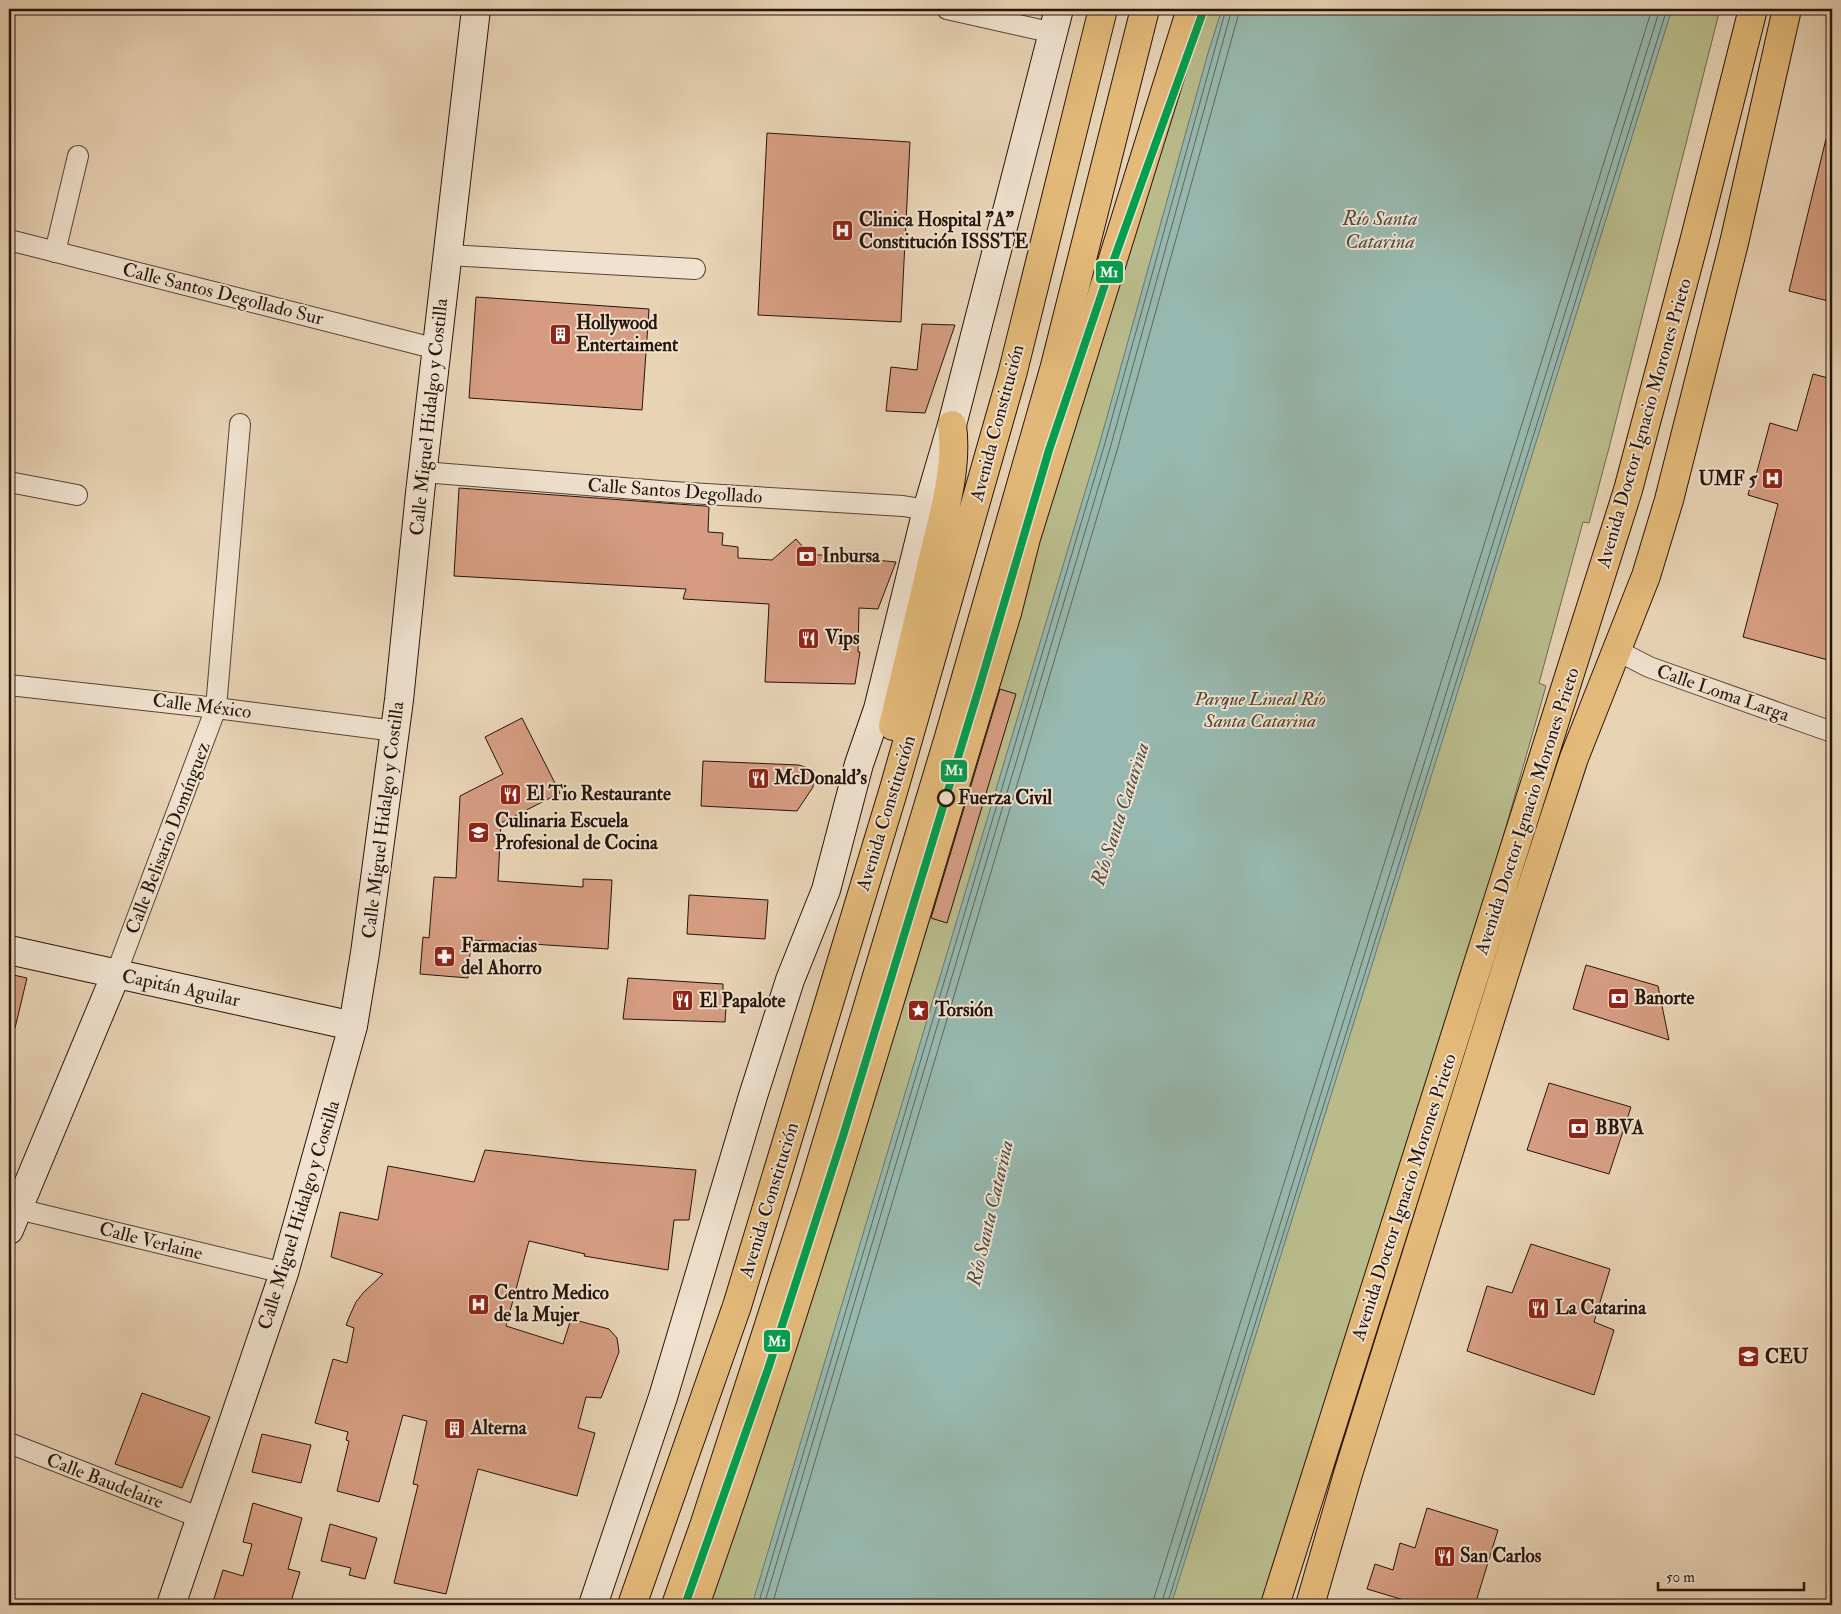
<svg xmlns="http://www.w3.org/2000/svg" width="1841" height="1614" viewBox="0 0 1841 1614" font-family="'IM FELL Double Pica',serif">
  <rect width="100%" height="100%" fill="#e8d3b5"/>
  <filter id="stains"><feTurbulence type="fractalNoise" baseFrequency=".004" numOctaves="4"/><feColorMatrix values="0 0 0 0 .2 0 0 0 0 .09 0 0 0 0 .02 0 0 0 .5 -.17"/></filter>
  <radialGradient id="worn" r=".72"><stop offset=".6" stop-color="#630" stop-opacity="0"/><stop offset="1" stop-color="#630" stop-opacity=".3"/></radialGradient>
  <path fill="#b9bb8b" stroke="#70684b" d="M1205 9H1720L1609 448 1589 523 1583 522 1539 683 1546 686 1494 869 1444 1027 1424 1103 1263 1605H696L1099 316Z"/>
  <path fill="#97b8ae" stroke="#6a766d" d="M1222 9H1672L1171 1605H752L1100 442 1208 53Z"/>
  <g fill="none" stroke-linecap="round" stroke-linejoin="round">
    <path stroke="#5f665c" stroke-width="1" d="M758 1605 1105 443 1226 9
      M764 1605 1111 445 1232 9
      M772 1605 1118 447 1240 9
      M1153 1605 1154 1598 1652 9
      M1161 1605 1660 9
      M1167 1605 1667 9"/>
  </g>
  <path fill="#d59c81" stroke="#27140b" d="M767 133 910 142 901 322 758 315Z
    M1826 139 1832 140V302L1789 291Z
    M476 297 649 309 642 410 469 398Z
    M922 324 955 325 925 413 886 411 891 367 917 370Z
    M1813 374 1832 379V645L1828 660 1743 637 1778 504 1748 495 1752 479H1755L1770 423 1797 431Z
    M459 488 705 506 709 507 708 532 723 533 722 545 738 547V558L772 560 796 539 809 554 896 562 878 609 859 608 858 652H860L855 684 765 682 769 604 683 599 686 589 454 576Z
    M1000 689 1016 694 947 923 931 918Z
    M522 718 560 793 501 823 498 881 583 887V879L612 880 608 949 471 940 468 978 420 974 423 937 429 938 434 877 456 878 460 796 503 774 485 737Z
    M703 761 799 765 814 770 813 787 797 811 701 806Z
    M689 895 768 900 765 939 687 934Z
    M1586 965 1658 986 1669 1040 1573 1009Z
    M9 974 27 978 15 1028H9Z
    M628 978 723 984V995L727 994 725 1022 623 1019Z
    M1549 1083 1631 1107 1609 1174 1527 1150Z
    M485 1150 584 1161 696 1170 689 1220H674L668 1270 584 1256 585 1254 529 1241 506 1326 563 1344 571 1319 609 1329 617 1338 619 1352 601 1398 586 1397 578 1428 595 1433 577 1496 478 1469 446 1594 394 1583 418 1485 413 1484 427 1421 403 1415 379 1502 337 1491 349 1441 346 1440 348 1432 315 1423 333 1359 347 1363 354 1328 346 1325 350 1315 356 1302 363 1293 383 1274 331 1257 340 1212 378 1220 388 1166 474 1182Z
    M1531 1244 1610 1269 1594 1322 1614 1330 1594 1395 1467 1351 1487 1286 1512 1293Z
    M142 1393 210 1417 182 1488 115 1464Z
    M262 1434 311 1445 301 1483 252 1472Z
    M253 1503 302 1518 288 1569 300 1572 290 1605H212L223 1570 243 1576 252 1544 243 1542Z
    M1427 1508 1498 1530 1475 1605H1402L1404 1600 1367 1589 1375 1564 1393 1570 1400 1543 1415 1548Z
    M330 1524 377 1538 365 1579 349 1575 351 1568 321 1561Z"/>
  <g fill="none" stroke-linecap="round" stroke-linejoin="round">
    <defs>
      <path id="street" d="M947 9 1054 33
        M9 240 437 349
        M55 252 78 156
        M448 255 695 269
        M423 472 673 492 903 506 927 510
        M9 482 77 495
        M1616 650 1649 667 1832 732
        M9 685 216 708 395 731
        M116 974 216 708 240 424
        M18 1209 284 1273
        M9 1443 201 1518"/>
      <path id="secondary" d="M9 950 353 1026
        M9 1230 116 974
        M171 1605 284 1273 353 1026 365 953 399 700 420 493 476 9
        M593 1605 663 1397 753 1096 790 980 826 890 859 764 878 709 927 510 952 425 1059 9"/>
      <path id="primary" d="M676 1605 704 1526 812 1192 949 737 1055 366 1145 9"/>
      <path id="highway" d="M893 726C906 671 920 615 933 559 943 516 958 469 952 425
        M632 1605 737 1306 893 792 1012 375 1103 9
        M695 1605C810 1278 906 945 1007 613L1026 538 1191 9
        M1275 1605 1628 490 1695 238 1753 9
        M1310 1605 1348 1474 1525 908 1574 758 1646 576 1669 500 1734 243 1787 9"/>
    </defs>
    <use href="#street" stroke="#574436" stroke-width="22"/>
    <use href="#secondary" stroke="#27140b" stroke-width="30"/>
    <use href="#primary" stroke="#27140b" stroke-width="30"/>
    <use href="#highway" stroke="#27140b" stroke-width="30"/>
    <use href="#street" stroke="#f0e2cf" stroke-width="20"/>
    <use href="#secondary" stroke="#f0e2cf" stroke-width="28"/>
    <use href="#primary" stroke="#e4ba7a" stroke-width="28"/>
    <use href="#highway" stroke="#e4ba7a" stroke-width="28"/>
    <defs>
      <path id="metro-1" d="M685 1605 768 1369 843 1136 980 685 1049 450 1104 287 1204 9"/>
    </defs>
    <use href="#metro-1" stroke="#f0e2cf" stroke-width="11"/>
    <use href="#metro-1" stroke="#029f4e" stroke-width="8"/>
  </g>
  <defs>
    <symbol id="hospital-square" viewBox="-11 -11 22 22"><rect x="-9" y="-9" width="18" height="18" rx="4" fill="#8f2418" stroke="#f0e2cf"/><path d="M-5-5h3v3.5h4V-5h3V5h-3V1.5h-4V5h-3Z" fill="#fff"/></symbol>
    <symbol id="building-square" viewBox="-11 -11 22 22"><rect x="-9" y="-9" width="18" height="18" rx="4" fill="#8f2418" stroke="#f0e2cf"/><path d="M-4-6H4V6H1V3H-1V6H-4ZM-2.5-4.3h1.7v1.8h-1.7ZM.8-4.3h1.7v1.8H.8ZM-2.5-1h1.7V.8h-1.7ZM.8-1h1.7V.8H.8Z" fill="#fff"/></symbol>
    <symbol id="bank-square" viewBox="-11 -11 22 22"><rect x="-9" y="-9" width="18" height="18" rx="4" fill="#8f2418" stroke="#f0e2cf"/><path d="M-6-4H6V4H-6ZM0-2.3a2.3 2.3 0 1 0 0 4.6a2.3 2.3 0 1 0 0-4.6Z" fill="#fff"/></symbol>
    <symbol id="restaurant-square" viewBox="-11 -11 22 22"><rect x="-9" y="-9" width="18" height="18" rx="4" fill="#8f2418" stroke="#f0e2cf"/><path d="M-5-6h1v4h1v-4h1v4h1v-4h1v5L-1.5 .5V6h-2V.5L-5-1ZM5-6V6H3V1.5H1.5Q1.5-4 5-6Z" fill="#fff"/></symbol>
    <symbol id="school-square" viewBox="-11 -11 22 22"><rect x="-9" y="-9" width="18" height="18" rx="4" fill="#8f2418" stroke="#f0e2cf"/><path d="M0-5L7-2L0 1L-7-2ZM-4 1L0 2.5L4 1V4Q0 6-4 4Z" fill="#fff"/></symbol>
    <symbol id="pharmacy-square" viewBox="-11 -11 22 22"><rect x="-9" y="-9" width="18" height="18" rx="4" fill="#8f2418" stroke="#f0e2cf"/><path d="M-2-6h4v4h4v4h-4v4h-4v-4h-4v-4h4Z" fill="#fff"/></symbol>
    <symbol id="sight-square" viewBox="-11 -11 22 22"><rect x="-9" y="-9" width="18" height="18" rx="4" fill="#8f2418" stroke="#f0e2cf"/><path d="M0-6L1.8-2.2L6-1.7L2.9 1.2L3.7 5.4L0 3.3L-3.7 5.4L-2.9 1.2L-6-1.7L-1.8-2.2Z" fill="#fff"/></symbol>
    <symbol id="university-square" viewBox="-11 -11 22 22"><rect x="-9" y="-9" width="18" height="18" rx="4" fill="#8f2418" stroke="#f0e2cf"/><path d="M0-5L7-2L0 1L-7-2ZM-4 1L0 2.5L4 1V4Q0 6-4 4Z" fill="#fff"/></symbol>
  </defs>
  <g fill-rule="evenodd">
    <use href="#hospital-square" x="830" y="218" width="25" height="25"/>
    <use href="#building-square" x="548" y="322" width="25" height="25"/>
    <use href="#hospital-square" x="1760" y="466" width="25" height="25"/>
    <use href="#bank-square" x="794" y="544" width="25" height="25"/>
    <use href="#restaurant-square" x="796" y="626" width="25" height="25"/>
    <use href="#restaurant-square" x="746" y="766" width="25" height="25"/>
    <use href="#restaurant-square" x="498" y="782" width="25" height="25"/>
    <use href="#school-square" x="466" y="820" width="25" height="25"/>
    <use href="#pharmacy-square" x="432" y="944" width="25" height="25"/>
    <use href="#bank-square" x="1606" y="986" width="25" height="25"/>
    <use href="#restaurant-square" x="670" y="988" width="25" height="25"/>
    <use href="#sight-square" x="906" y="998" width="25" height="25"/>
    <use href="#bank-square" x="1566" y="1116" width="25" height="25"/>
    <use href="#hospital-square" x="466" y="1292" width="25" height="25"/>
    <use href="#restaurant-square" x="1526" y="1296" width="25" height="25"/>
    <use href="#university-square" x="1736" y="1344" width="25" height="25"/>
    <use href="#building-square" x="442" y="1416" width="25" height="25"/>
    <use href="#restaurant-square" x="1432" y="1544" width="25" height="25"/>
  </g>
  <circle fill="#f0e2cf" stroke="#27140b" stroke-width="2.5" cx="946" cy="798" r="8"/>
  <g text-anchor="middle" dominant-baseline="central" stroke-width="4" stroke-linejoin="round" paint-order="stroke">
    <g font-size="19" font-weight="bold" fill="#27140b" stroke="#f0e2cf" text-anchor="start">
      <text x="859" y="220">Clinica Hospital "A"<tspan x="859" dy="22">Constitución ISSSTE</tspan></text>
      <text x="576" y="323">Hollywood<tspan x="576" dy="22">Entertaiment</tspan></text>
      <text x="1757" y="479" text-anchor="end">UMF 5</text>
      <text x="822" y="556">Inbursa</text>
      <text x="825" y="638">Vips</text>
      <text x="774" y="778">McDonald's</text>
      <text x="526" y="794">El Tio Restaurante</text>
      <text x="495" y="821">Culinaria Escuela<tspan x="495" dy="22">Profesional de Cocina</tspan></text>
      <text x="461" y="946">Farmacias<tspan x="461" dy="22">del Ahorro</tspan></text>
      <text x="1634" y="998">Banorte</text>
      <text x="699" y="1001">El Papalote</text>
      <text x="935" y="1010">Torsión</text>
      <text x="1595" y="1128">BBVA</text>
      <text x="494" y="1293">Centro Medico<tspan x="494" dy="22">de la Mujer</tspan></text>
      <text x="1555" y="1308">La Catarina</text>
      <text x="1765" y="1357">CEU</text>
      <text x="471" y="1428">Alterna</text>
      <text x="1460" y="1556">San Carlos</text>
    </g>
    <g font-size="19" fill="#27140b" stroke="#f0e2cf">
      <text transform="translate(223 294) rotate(14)">Calle Santos Degollado Sur</text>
      <text transform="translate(429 417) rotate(-84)">Calle Miguel Hidalgo y Costilla</text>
      <text transform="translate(997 423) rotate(-75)">Avenida Constitución</text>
      <text transform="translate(1644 423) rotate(-74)">Avenida Doctor Ignacio Morones Prieto</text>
      <text transform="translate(675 491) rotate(4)">Calle Santos Degollado</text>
      <text transform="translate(1723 693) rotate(19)">Calle Loma Larga</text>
      <text transform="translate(202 706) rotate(7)">Calle México</text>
      <text transform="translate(1527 811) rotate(-72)">Avenida Doctor Ignacio Morones Prieto</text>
      <text transform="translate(886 813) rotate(-73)">Avenida Constitución</text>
      <text transform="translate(383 820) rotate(-83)">Calle Miguel Hidalgo y Costilla</text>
      <text transform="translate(168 838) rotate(-69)">Calle Belisario Domínguez</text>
      <text transform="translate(181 988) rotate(12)">Capitán Aguilar</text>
      <text transform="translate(1404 1197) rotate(-72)">Avenida Doctor Ignacio Morones Prieto</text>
      <text transform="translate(769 1200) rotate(-73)">Avenida Constitución</text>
      <text transform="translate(299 1215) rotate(-73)">Calle Miguel Hidalgo y Costilla</text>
      <text transform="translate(151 1241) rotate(14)">Calle Verlaine</text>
      <text transform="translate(105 1481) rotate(21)">Calle Baudelaire</text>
    </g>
    <g font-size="19" font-style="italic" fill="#534631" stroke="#f0e2cf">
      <text x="1260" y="699">Parque Lineal Río<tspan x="1260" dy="22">Santa Catarina</tspan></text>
    </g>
    <g font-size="19" font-weight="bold" fill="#27140b" stroke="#f0e2cf" text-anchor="start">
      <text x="958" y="798">Fuerza Civil</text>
    </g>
    <g font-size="20" font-style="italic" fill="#4e4d44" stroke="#f0e2cf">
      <text x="1380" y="218">Río Santa<tspan x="1380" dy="23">Catarina</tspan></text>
      <text transform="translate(1120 814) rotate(-72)">Río Santa Catarina</text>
      <text transform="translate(990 1213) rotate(-77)">Río Santa Catarina</text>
    </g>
  </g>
  <g stroke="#f0e2cf" stroke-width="2">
    <rect x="1095" y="260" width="29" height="24" rx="5" fill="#029f4e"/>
    <rect x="940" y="759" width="28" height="24" rx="5" fill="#029f4e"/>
    <rect x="763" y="1329" width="28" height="24" rx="5" fill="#029f4e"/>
  </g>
  <g font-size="14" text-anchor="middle" font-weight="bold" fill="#fff">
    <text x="1109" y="277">M1</text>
    <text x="954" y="775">M1</text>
    <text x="777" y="1346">M1</text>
  </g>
  <rect width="1841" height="1614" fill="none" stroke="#e8d3b5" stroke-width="30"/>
  <rect x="10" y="10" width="1821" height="1594" fill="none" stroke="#27140b" stroke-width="2.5"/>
  <rect x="15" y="15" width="1811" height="1584" fill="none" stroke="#27140b"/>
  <path d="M1658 1582v8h146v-8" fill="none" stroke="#27140b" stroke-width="2.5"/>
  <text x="1666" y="1582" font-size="15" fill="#27140b" stroke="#f0e2cf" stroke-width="4" paint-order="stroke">50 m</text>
  <rect width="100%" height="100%" filter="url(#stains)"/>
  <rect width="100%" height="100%" fill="url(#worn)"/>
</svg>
